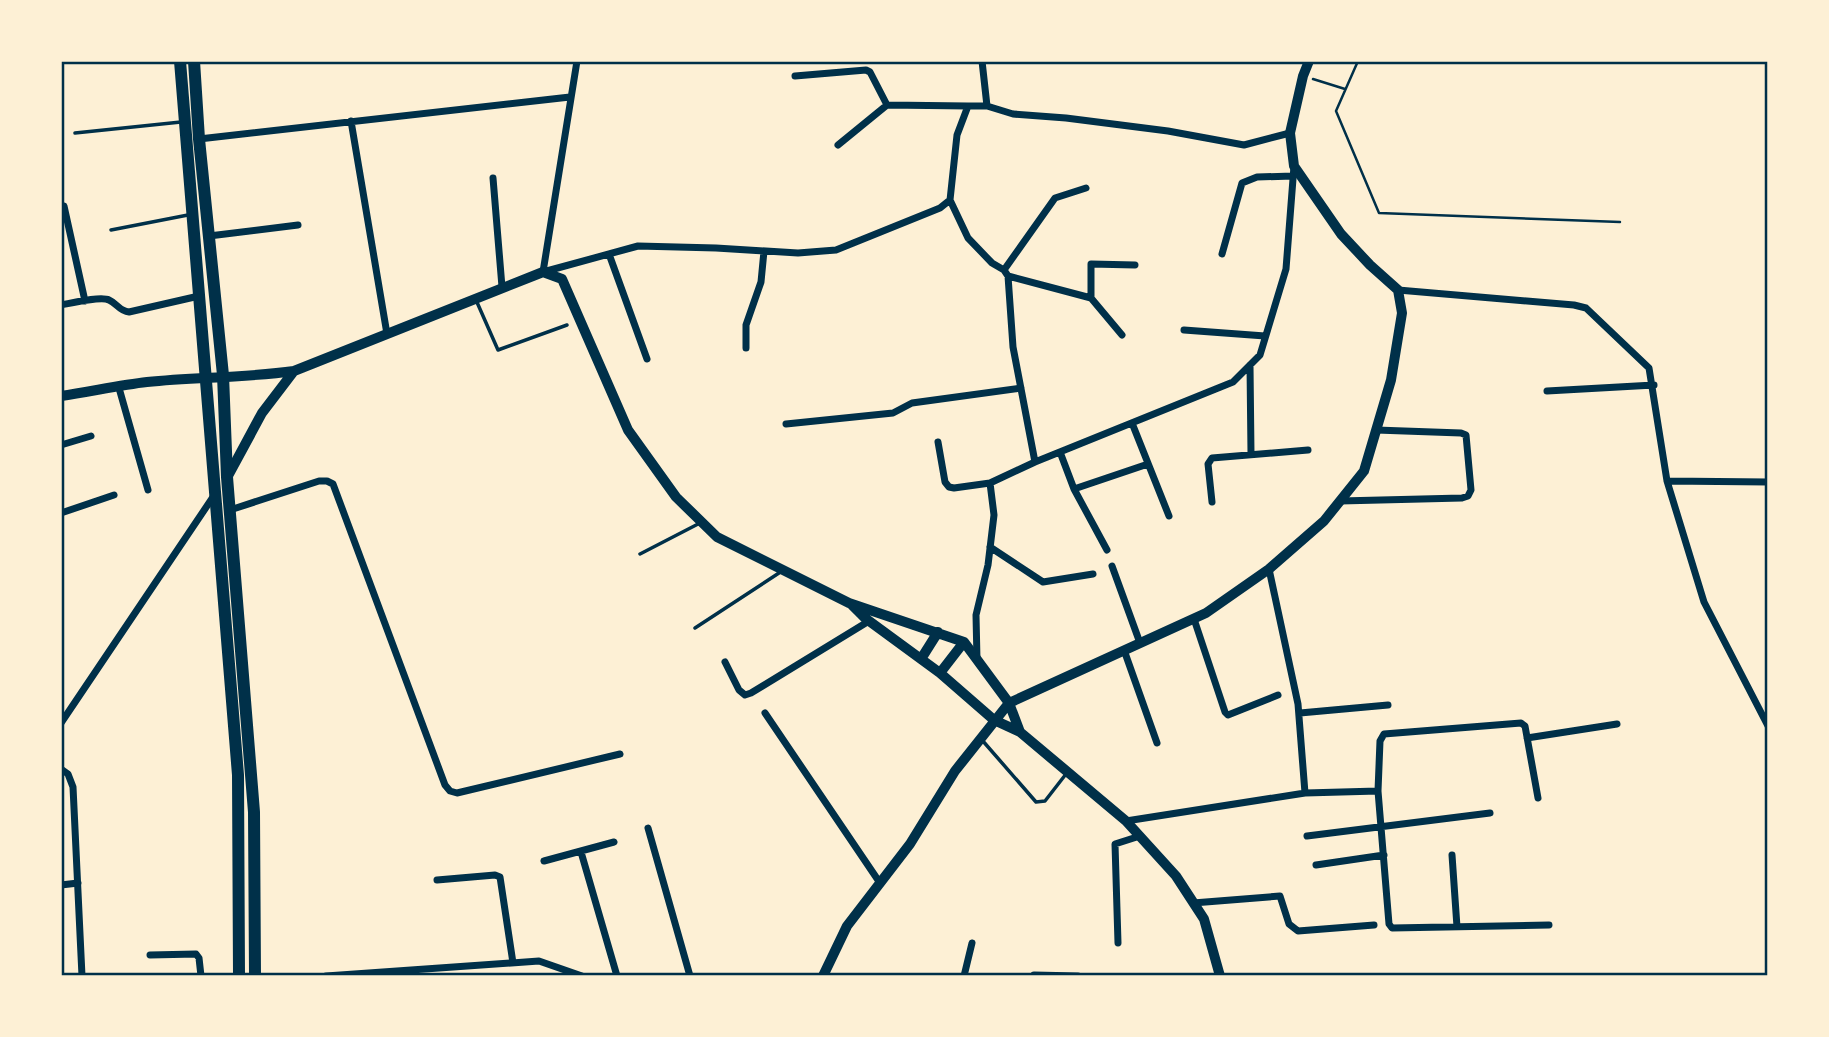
<svg xmlns="http://www.w3.org/2000/svg" width="1829" height="1037" viewBox="0 0 1829 1037" font-family="Lora,serif">
  <rect width="100%" height="100%" fill="#fdf0d5"/>
  <g fill="none" stroke-linecap="round" stroke-linejoin="round">
    <path stroke="#003049" stroke-width="2.5" d="M1358 61 1336 111 1379 213 1620 222
      M1313 79 1345 89"/>
    <path stroke="#003049" stroke-width="3.5" d="M75 133 181 122
      M111 230 188 215
      M476 300 498 350 567 325
      M640 554 700 523
      M695 628 782 571
      M982 740 1036 802 1045 801 1066 774"/>
    <path stroke="#003049" stroke-width="7" d="M577 61 543 272 638 246 716 248 798 253 836 250 940 208 950 200 957 135 968 106H987L1013 114 1066 118 1168 131 1244 145 1290 133
      M982 61 987 106
      M795 76 866 70 870 72 887 105
      M351 121 387 334
      M199 139 570 97
      M838 145 887 105 968 106
      M493 178 502 287
      M950 200 968 238 992 263 1004 270 1008 276 1013 347 1035 462
      M64 206 85 301
      M209 236 298 225
      M609 254 647 359
      M1222 254 1242 183 1257 177 1293 176
      M1004 270 1055 198 1086 188
      M1008 276 1091 298 1122 335
      M1398 290 1574 305 1586 308 1649 368 1667 481 1768 482
      M1091 298V264L1135 265
      M61 305C72 303 101 296 109 300 118 304 119 311 129 312L199 296
      M1184 330 1265 336
      M746 348V325L761 282 764 251
      M1250 365 1251 454
      M119 388 148 490
      M1547 391 1654 385
      M1132 423 1169 516
      M786 424 893 413 912 403 1021 388
      M938 442 945 482 949 487 954 488 990 483
      M61 445 91 436
      M1060 452 1074 489 1107 550
      M1667 481 1704 602 1768 726
      M1074 489 1148 464
      M1340 501 1462 498 1468 496 1471 490 1466 435 1461 433 1376 430
      M1212 502 1208 464 1212 458 1308 450
      M230 510 319 481H327L333 484 445 785 450 791 457 793 620 754
      M61 513 114 495
      M990 547 1043 582 1093 574
      M1112 566 1140 643
      M1269 569 1298 704 1305 793
      M1194 619 1225 712 1228 715 1278 695
      M1124 650 1157 743
      M977 660 976 615 988 565 994 515 990 483 1035 462 1233 382 1260 355 1286 269 1294 166
      M725 662 739 690 745 695 751 693 869 621
      M765 713 880 883
      M1300 713 1388 705
      M61 723 213 497
      M1527 738 1617 724
      M61 769 68 774 73 787 82 976
      M1378 791 1380 741 1384 734 1521 723 1525 726 1538 798
      M1126 821 1305 793 1378 791 1389 924 1392 928 1549 925
      M648 828 690 976
      M1307 836 1490 813
      M581 852 617 976
      M1452 855 1457 927
      M544 861 614 842
      M1316 865 1384 855
      M437 880 495 875 500 877 513 963
      M61 885 78 883
      M1193 903 1280 896 1289 924 1298 931 1374 925
      M1118 943 1115 844 1140 836
      M150 955 196 954 199 958 201 976
      M1034 975 1078 976
      M326 976 539 961 582 976
      M964 976 972 943"/>
    <path stroke="#003049" stroke-width="10" d="M61 396C89 392 120 385 147 382 196 377 245 378 294 371
      M228 476 262 413 294 371 543 272 562 279 628 430 676 497 717 537 849 603 964 642 1009 703 1020 732
      M852 605 865 618 940 673 994 720 1020 732 1126 821 1176 876 1204 919 1220 976
      M921 659 938 632
      M940 673 964 642
      M823 976 847 926 910 844 955 771 1009 703 1206 613 1269 569 1324 521 1364 471 1391 380 1402 313 1398 290 1370 265 1341 234 1294 166 1290 133 1303 76 1309 61"/>
    <path stroke="#003049" stroke-width="12" d="M180 61 238 775 239 976
      M194 61 199 139 223 375 227 477 254 812 255 976"/>
  </g>
  <rect width="1829" height="1037" fill="none" stroke="#fdf0d5" stroke-width="126"/>
  <rect x="63" y="63" width="1703" height="911" fill="none" stroke="#003049" stroke-width="2.5"/>
</svg>
